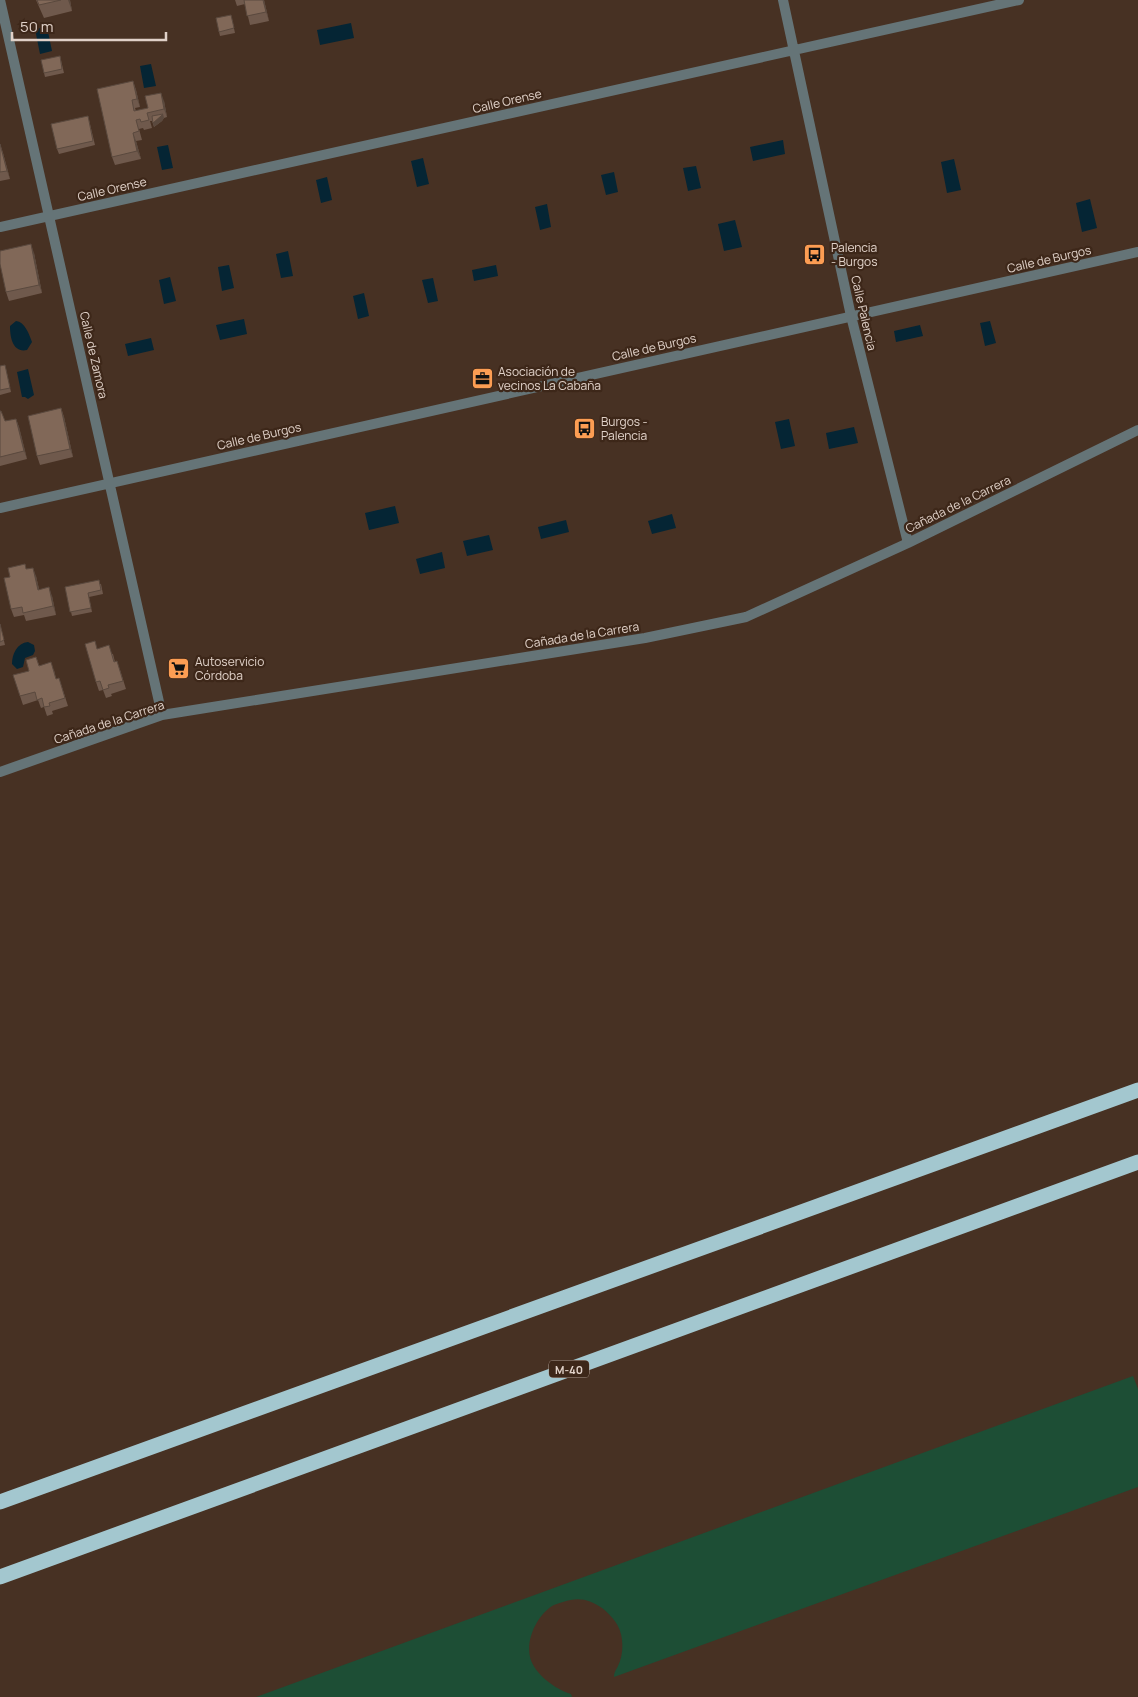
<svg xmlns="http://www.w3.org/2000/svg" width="1138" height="1697" viewBox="0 0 1138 1697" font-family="Manrope,sans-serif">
  <rect width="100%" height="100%" fill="#473123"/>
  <path fill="#1d4e35" d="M1133 1376 1138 1389V1487L614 1677C614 1672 616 1670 618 1666 622 1658 623 1649 622 1640 621 1626 612 1616 602 1608 589 1599 578 1597 563 1602 560 1603 555 1604 552 1606 537 1616 526 1639 530 1657 534 1674 555 1689 571 1694L572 1697H256Z"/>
  <path fill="#052534" d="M351 23 354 38 320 45 317 30Z
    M47 27 52 51 40 54 35 29Z
    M151 64 156 86 144 88 140 66Z
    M783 140 785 154 753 161 750 147Z
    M168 145 173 168 162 170 157 147Z
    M423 158 429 184 417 187 411 161Z
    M954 159 961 190 947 193 941 162Z
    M696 166 701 188 688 191 683 168Z
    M614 172 618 192 606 195 601 175Z
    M327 177 332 200 321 203 316 180Z
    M1090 199 1097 228 1082 232 1076 203Z
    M547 204 551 227 540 230 535 207Z
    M735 220 742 247 724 251 718 224Z
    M288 251 293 276 281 278 276 254Z
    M229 265 234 288 222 291 218 267Z
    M496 265 498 276 474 281 472 270Z
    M170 277 176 301 164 304 159 280Z
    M433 278 438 301 428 303 422 280Z
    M364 293 369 316 358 319 353 296Z
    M244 319 247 334 220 340 216 325Z
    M16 321C25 322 29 334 32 342L27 350C13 353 10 338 10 326Z
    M990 321 996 343 985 346 980 323Z
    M920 325 923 336 896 342 894 331Z
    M151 338 154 350 128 356 125 344Z
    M28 369 34 395 28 399 25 397H22L17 372Z
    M789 419 795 446 781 449 775 422Z
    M854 427 858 443 829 449 826 433Z
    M395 506 399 523 369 530 365 513Z
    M672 514 676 528 652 534 648 521Z
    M566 520 569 532 541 539 538 527Z
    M489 535 493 550 467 556 463 541Z
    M442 552 445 568 420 574 416 559Z
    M28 642 34 645 35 651 33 655 25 658 23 667 17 669 12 664C12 654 17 643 28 642Z"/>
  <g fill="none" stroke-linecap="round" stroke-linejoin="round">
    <path stroke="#657477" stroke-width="10" d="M0 0 162 715
      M783 0 851 316 908 543
      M0 227 1019 0
      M0 508 1138 252
      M0 772 162 715 645 638 746 617 908 543 1138 430"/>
    <path stroke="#a3c7cf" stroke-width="15" d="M0 1502 1138 1090
      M0 1577 1138 1162"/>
  </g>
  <path fill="#6f594c" d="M36 0H70L72 11 44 18Z
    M235 0H264L269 21 250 25 245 4 237 6Z
    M232 19 235 33 220 36 219 32Z
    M60 56 64 73 45 77 44 73Z
    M133 81 136 90 140 107 135 108 136 111 148 108 164 101 167 117 164 118 162 121 154 127 152 121H150L152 128 144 130 143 128 139 129 142 140 136 141 141 159 115 165 112 157Z
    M88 116 95 145 59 154 57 149Z
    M0 144 3 153 10 179 0 181Z
    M34 253 42 293 9 301 6 292Z
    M0 366 6 369 11 392 0 395Z
    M61 408 64 417 73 457 40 465 37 456Z
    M0 411 5 421 16 419 19 427 27 459 0 466Z
    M25 564 26 569 36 576 39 589 52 596 56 615 26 621 24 615 14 617 11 609 10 577Z
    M101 584 103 594 89 597 92 612 72 616 65 587Z
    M0 624 5 645 0 646Z
    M98 649 113 654 115 662 120 670 126 689 111 694 112 696 106 698 103 690 99 691 96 682Z
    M36 657 39 665 54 670 56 679 59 678 68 706 52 711 53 714 47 716 44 707 41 708 38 700 23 705 20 696 29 671Z"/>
  <path fill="#5a493e" d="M68 0H70L72 11Z
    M263 0H264L269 21 266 12Z
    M133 81 136 90 140 107 137 99Z
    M161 93 164 101 167 117 164 109Z
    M163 114 164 118 162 121 154 127 153 123Z
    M133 133 136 141 141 159 137 151Z
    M0 144 3 153 10 179 7 171Z
    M31 244 34 253 42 293 39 285Z
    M61 408 64 417 73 457 70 449Z
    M16 419 19 427 27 459 24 451Z
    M33 568 36 576 41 598 38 590Z
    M49 587 52 596 56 615 53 606Z"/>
  <path fill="#816858" stroke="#5a493e" d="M37 0H61L39 5Z
    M244 0H263L266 12 247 16Z
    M231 15 234 28 219 32 216 18Z
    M60 56 62 69 44 73 41 60Z
    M133 81 137 99 132 100 134 111 148 108 145 96 161 93 164 109 147 113 149 120 141 122 140 119 136 120 139 131 133 133 137 151 112 157 97 89Z
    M163 114 161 116 153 123 152 116Z
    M88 116 93 141 57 149 51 124Z
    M0 144 7 171 0 172Z
    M31 244 39 285 6 292 0 264V251Z
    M5 365 10 388 0 390V366Z
    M61 408 70 449 37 456 28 416Z
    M0 411H1L5 421 16 419 24 451 0 457Z
    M25 564 26 569 33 568 38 590 49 587 53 606 23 613 22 607 11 609 4 578 10 577 8 568Z
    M99 580 101 590 88 593 91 608 70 612 65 587Z
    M0 624 4 640 0 642Z
    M95 641 97 649 109 645 114 662 117 661 123 681 108 685 109 688 103 690 100 681 96 682 85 644Z
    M36 657 39 666 51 662 56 679 59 678 65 698 49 703 50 706 44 707 42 698 37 700 35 692 20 696 13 675 29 671 26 660Z"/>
  <defs>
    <symbol id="bus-square" viewBox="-11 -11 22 22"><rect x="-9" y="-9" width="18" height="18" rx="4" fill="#fc9d53" stroke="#3d2719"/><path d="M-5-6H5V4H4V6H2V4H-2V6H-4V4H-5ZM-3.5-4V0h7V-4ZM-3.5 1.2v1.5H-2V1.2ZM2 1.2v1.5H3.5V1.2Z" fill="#111"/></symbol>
    <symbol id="office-square" viewBox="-11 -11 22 22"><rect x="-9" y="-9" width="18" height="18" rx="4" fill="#fc9d53" stroke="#3d2719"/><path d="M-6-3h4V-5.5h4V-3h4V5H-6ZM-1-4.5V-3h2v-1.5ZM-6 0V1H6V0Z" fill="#111"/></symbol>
    <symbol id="supermarket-square" viewBox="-11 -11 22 22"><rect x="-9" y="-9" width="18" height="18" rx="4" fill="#fc9d53" stroke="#3d2719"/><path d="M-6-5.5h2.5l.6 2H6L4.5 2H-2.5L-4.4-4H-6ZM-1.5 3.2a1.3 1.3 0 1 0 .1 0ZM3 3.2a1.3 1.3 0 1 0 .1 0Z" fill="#111"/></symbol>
  </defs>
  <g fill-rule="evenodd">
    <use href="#bus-square" x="802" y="242" width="25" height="25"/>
    <use href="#office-square" x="470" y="366" width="25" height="25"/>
    <use href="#bus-square" x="572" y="416" width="25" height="25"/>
    <use href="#supermarket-square" x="166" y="656" width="25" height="25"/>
  </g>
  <g text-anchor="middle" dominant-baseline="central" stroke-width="4.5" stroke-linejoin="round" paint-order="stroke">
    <rect fill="#3d2719" stroke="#af9e94" stroke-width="1" x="549" y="1360.5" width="40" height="17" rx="4"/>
    <g font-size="11" font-weight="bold" fill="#e0d1c8">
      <text x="569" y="1369">M-40</text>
    </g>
    <g font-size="12" fill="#e0d1c8" stroke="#3d2719">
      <text transform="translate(507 101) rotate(-13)">Calle Orense</text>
      <text transform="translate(112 189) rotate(-13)">Calle Orense</text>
      <text transform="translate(1049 259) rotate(-13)">Calle de Burgos</text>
      <text transform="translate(864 313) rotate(77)">Calle Palencia</text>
      <text transform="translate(654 347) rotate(-13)">Calle de Burgos</text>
      <text transform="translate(94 355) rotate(77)">Calle de Zamora</text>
      <text transform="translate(259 436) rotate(-13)">Calle de Burgos</text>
      <text transform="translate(958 504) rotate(-26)">Cañada de la Carrera</text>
      <text transform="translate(582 635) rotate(-9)">Cañada de la Carrera</text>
      <text transform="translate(109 722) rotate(-18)">Cañada de la Carrera</text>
    </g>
    <g font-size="12" fill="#e0d1c8" stroke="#3d2719" text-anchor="start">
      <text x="831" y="247">Palencia<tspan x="831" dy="14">- Burgos</tspan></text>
      <text x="498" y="371">Asociación de<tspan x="498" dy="14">vecinos La Cabaña</tspan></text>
      <text x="601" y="421">Burgos -<tspan x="601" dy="14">Palencia</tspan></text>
      <text x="195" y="661">Autoservicio<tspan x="195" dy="14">Córdoba</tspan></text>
    </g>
  </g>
  <path d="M12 32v8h154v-8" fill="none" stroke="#e0d1c8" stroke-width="2.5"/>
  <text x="20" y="32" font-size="15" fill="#e0d1c8" stroke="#3d2719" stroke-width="4" paint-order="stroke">50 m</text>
</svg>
